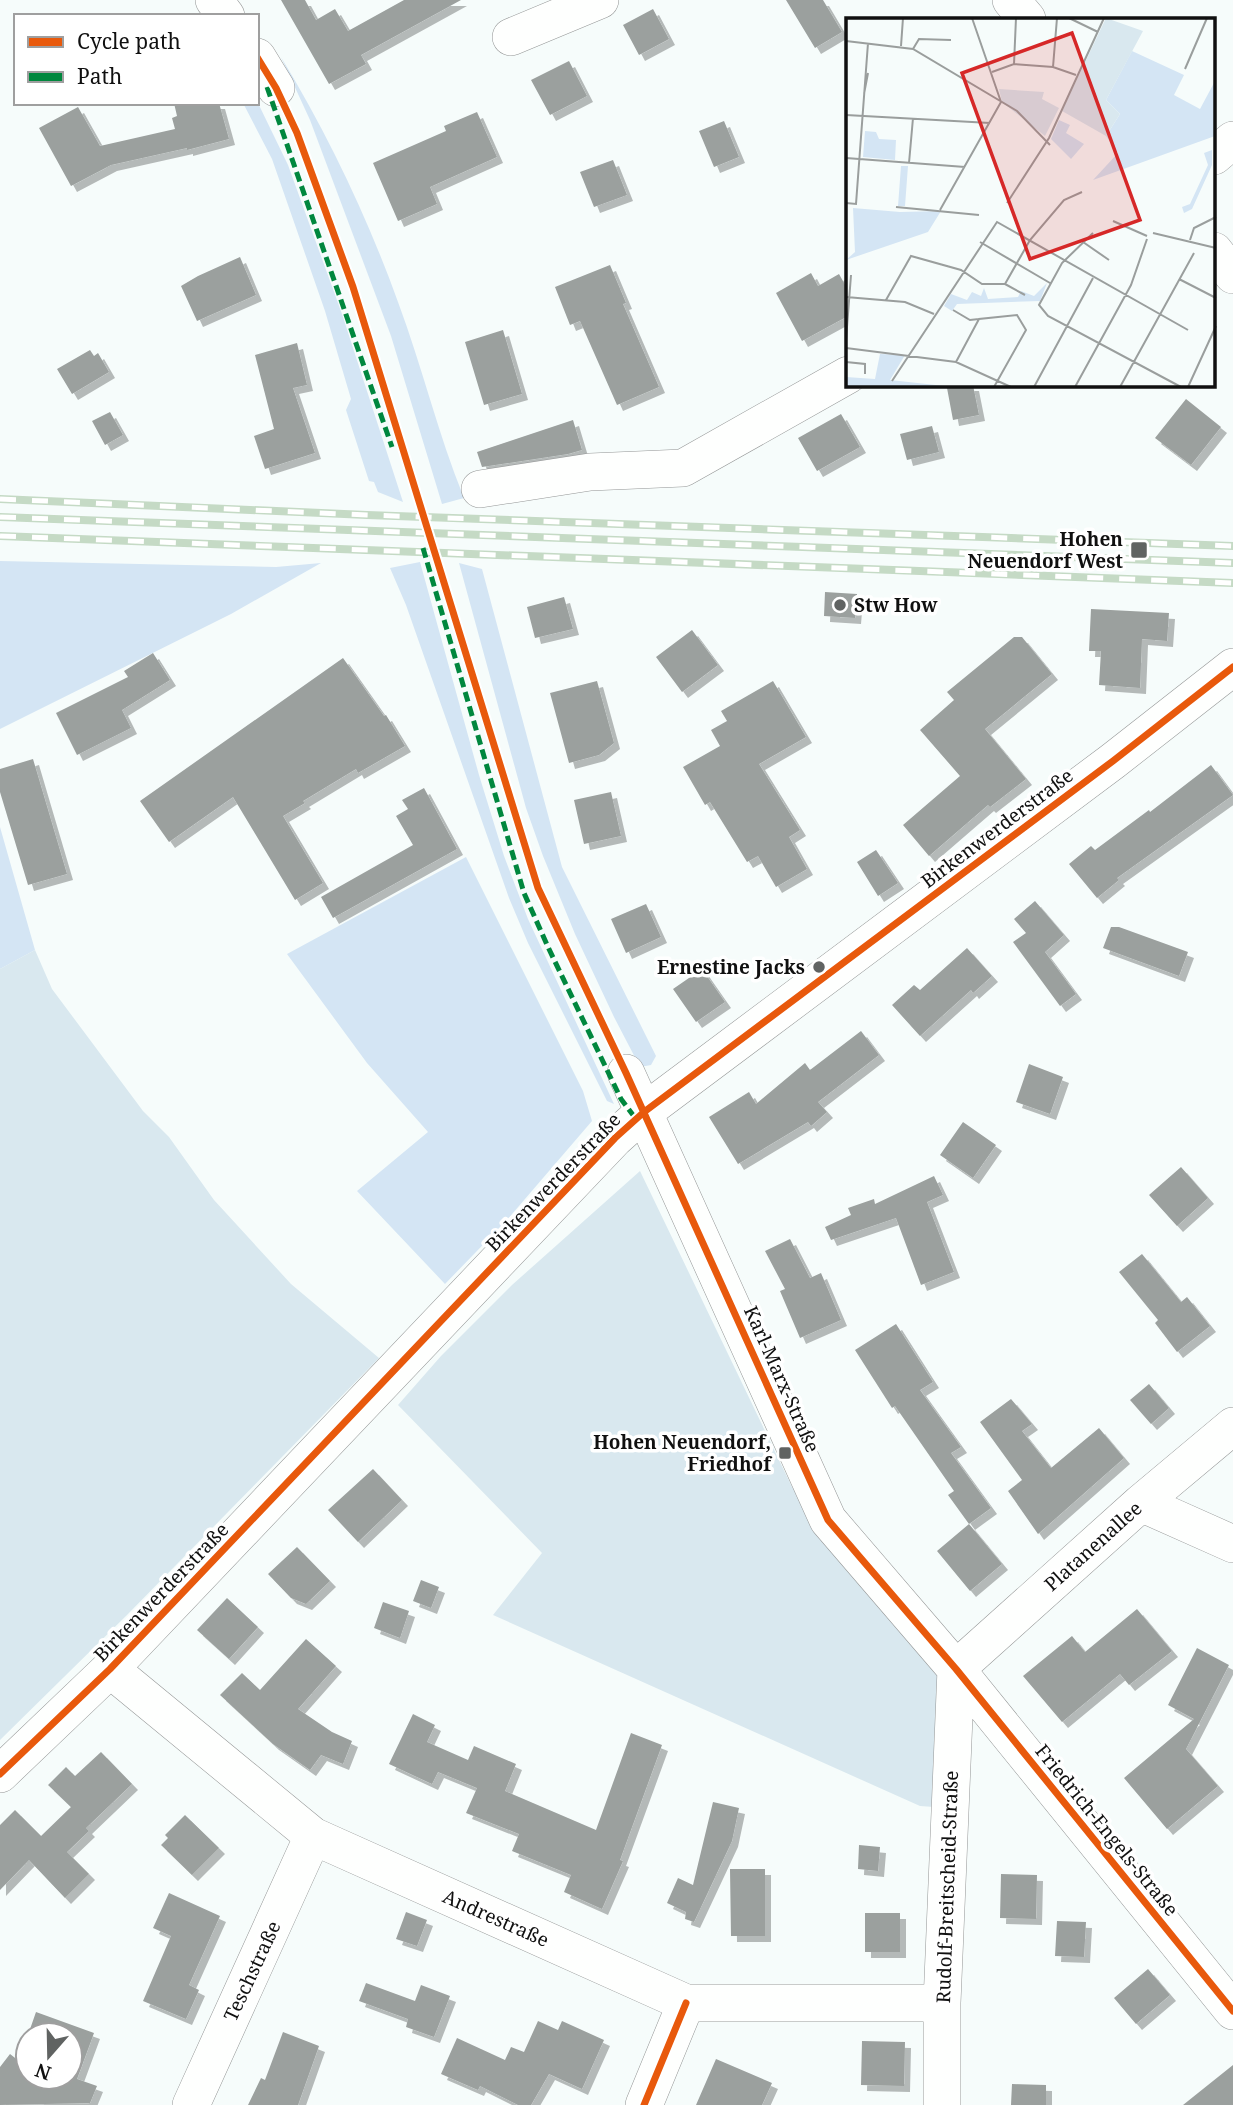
<svg xmlns="http://www.w3.org/2000/svg" width="1233" height="2105" viewBox="0 0 1233 2105" font-family="'Noto Serif',serif">
  <defs>
    <filter id="shadow"><feDropShadow dx="6" dy="6" stdDeviation="0" flood-color="#0004"/></filter>
  </defs>
  <rect width="100%" height="100%" fill="#f6fcfb"/>
  <path fill="#d4e5f4" d="M281 57C328 135 367 216 398 302 422 366 438 434 464 498L442 504 391 336 310 120Z
    M257 101 288 165 342 314 403 502 378 492 374 482 369 481 346 410 351 399 325 311 272 159 243 103H257Z
    M0 561 276 567 321 563 231 614 0 729Z
    M420 562 479 775 504 856 528 919 614 1104 607 1101 528 943 509 898 406 605 390 568Z
    M459 563 482 569 562 867 656 1056 651 1065 640 1067 614 1017 575 934 543 856 526 808Z
    M0 827 35 950 0 969Z
    M466 857 583 1091 592 1121 506 1221 445 1284 357 1191 428 1132 367 1063 287 954Z"/>
  <path fill="#d9e8ef" d="M35 950 52 989 143 1111 169 1137 214 1200 291 1284 379 1358 127 1615 0 1740V969Z
    M640 1171 792 1487 881 1594 949 1671 934 1807 920 1806 493 1615 542 1553 398 1405 441 1356 512 1285Z"/>
  <path fill="#9ba09e" filter="url(#shadow)" d="M281 0H305L316 20 335 9 348 31 404 0H461L361 55 366 64 329 84Z
    M786 0H823L842 32 815 48Z
    M653 9 669 39 639 55 623 25Z
    M569 61 587 96 550 115 531 80Z
    M174 103H219L229 139 187 150V148L111 165 71 186 39 128 78 107 100 146 175 129 172 118 177 116Z
    M477 112 497 157 430 187 437 204 398 221 373 163 446 131 444 126Z
    M724 121 739 157 714 167 699 131Z
    M613 160 627 195 594 207 580 172Z
    M240 257 256 295 197 321 181 286 198 276Z
    M610 265 626 303 623 304 659 387 617 405 580 321 570 325 555 287Z
    M811 273 818 286 839 274 848 290V316L802 341 776 293Z
    M503 330 522 394 484 405 465 342Z
    M297 343 307 385 293 388 315 453 265 469 254 436 274 429 255 355Z
    M90 350 94 356 98 353 109 372 72 394 57 369Z
    M963 385H973L979 415 953 420 947 388Z
    M1186 399 1221 427 1191 465 1155 438Z
    M110 412 123 435 105 445 92 421Z
    M841 414 860 447 817 471 798 438Z
    M573 420 582 450 568 454 482 467 477 452Z
    M932 426 939 452 907 460 900 434Z
    M825 592 857 594 855 618 824 616Z
    M564 597 573 629 535 638 527 607Z
    M1091 609 1169 613 1167 641 1142 639 1140 688 1099 685 1101 651H1089Z
    M692 630 718 665 682 692 656 657Z
    M1014 637H1022L1052 674 985 729 1026 779 990 807 988 805 929 856 903 825 960 776 920 730 954 700 947 692Z
    M153 653 170 680 122 710 131 728 77 755 56 713 128 677 124 671Z
    M343 658 384 716 386 715 405 746 358 773 356 769 303 801 305 803 283 816 323 883 295 900 233 797 169 842 140 801Z
    M597 681 614 743 599 755 569 763 550 693Z
    M773 681 806 737 759 764 800 830 789 837 807 869 776 887 758 856 747 862 710 802 705 805 683 767 720 746 711 730 727 721 721 711Z
    M33 759 67 874 28 885 0 792V769Z
    M1211 765 1233 795 1117 878 1119 880 1097 898 1069 864 1091 846 1095 850 1149 810 1150 812Z
    M424 788 457 849 333 918 321 897 413 845 396 816 408 809 402 800Z
    M611 792 621 836 584 844 574 800Z
    M876 850 898 883 878 896 857 862Z
    M1035 901 1064 935 1045 952 1076 994 1060 1006 1013 942 1026 933 1014 919Z
    M646 904 661 937 626 953 611 919Z
    M1111 927H1119L1188 952 1179 976 1103 948Z
    M967 948 992 976 973 993 971 990 920 1036 892 1005 914 985 920 990Z
    M702 969 725 1002 696 1022 673 989Z
    M861 1031 879 1055 818 1102 827 1112 811 1126 808 1122 738 1164 709 1117 749 1092 756 1104 805 1063 810 1070Z
    M1029 1064 1063 1077 1050 1114 1016 1102Z
    M963 1122 996 1145 973 1178 940 1155Z
    M1181 1167 1208 1198 1177 1226 1149 1195Z
    M934 1176 943 1195 927 1202 954 1272 921 1285 896 1218 831 1240 825 1227 851 1215 848 1208 874 1199 875 1204Z
    M790 1239 810 1278 821 1273 841 1320 800 1338 780 1291 785 1289 765 1251Z
    M1142 1254 1181 1302 1187 1297 1210 1326 1177 1352 1155 1323 1158 1320 1119 1272Z
    M896 1324 933 1382 920 1390 961 1447 951 1453 991 1508 969 1524 948 1495 954 1491 895 1406 892 1408 855 1350Z
    M1149 1384 1169 1408 1151 1424 1130 1400Z
    M1011 1399 1032 1424 1022 1431 1051 1468 1099 1428 1124 1458 1038 1534 1008 1491 1022 1480 980 1422Z
    M373 1469 402 1500 358 1542 328 1510Z
    M969 1524 1002 1564 970 1591 937 1551Z
    M297 1547 330 1581 306 1604 291 1598 268 1574Z
    M421 1580 439 1587 431 1608 413 1601Z
    M227 1598 258 1627 229 1659 197 1630Z
    M383 1602 409 1611 400 1638 374 1628Z
    M1137 1609 1172 1651 1129 1685 1120 1674 1062 1722 1023 1676 1072 1636 1085 1652Z
    M306 1639 336 1666 298 1709 332 1732 352 1741 343 1764 321 1755 310 1770 273 1744 220 1695 242 1673 260 1690Z
    M1197 1648 1229 1665 1186 1749 1218 1786 1167 1829 1124 1778 1194 1719 1168 1705Z
    M413 1714 435 1725 427 1742 468 1760 474 1746 516 1764 505 1791 596 1830 631 1733 662 1745 620 1860 623 1861 602 1909 564 1892 571 1875 512 1851 519 1834 466 1813 477 1788 438 1772 432 1784 389 1764Z
    M101 1752 132 1784 86 1828 89 1831 67 1852 89 1874 65 1898 29 1860 0 1890V1825L15 1810 41 1836 71 1807 48 1785 66 1767 75 1776Z
    M713 1802 739 1808 732 1841 694 1922 685 1919 686 1912 667 1903 678 1878 693 1885Z
    M185 1815 219 1848 192 1875 161 1845 168 1838 165 1835Z
    M859 1845 880 1847 878 1871 858 1869Z
    M730 1869H765V1936H731Z
    M1001 1874 1037 1875 1036 1919 1000 1918Z
    M169 1893 220 1916 189 1985 199 1990 186 2019 143 2001 171 1936 153 1928Z
    M406 1912 427 1920 417 1946 396 1939Z
    M865 1913H900V1952H865Z
    M1057 1921 1086 1922 1084 1957 1055 1956Z
    M1148 1969 1170 1995 1136 2024 1114 1998Z
    M366 1983 415 2001 421 1985 450 1996 434 2037 406 2027 408 2019 359 2001Z
    M36 2012 94 2033 77 2079 97 2086 90 2103 0 2105V2067L10 2054 28 2068V2077H70V2035H28Z
    M538 2021 558 2030 562 2021 604 2040 582 2089 549 2074 531 2105H518L480 2086 478 2090 441 2074 457 2038 505 2060 511 2047 524 2052Z
    M283 2032 319 2046 298 2105H248L261 2078 265 2080Z
    M862 2041 905 2042 904 2086 861 2085Z
    M716 2059 772 2083 762 2105H696Z
    M1233 2065V2105H1183Z
    M1012 2084 1046 2085V2105H1011Z"/>
  <g fill="none" stroke-linecap="round" stroke-linejoin="round">
    <defs>
      <path id="minor" d="M214 0 226 16
        M1011 0 1027 19
        M511 37 600 0
        M257 57 276 88
        M1214 156 1233 140
        M1214 251 1233 275
        M480 489 590 472 683 468 848 375
        M626 1073 828 1520 956 1669 1233 2011
        M1141 1503 1233 1544
        M110 1669 313 1836 686 2003H942
        M956 1669 1141 1503 1233 1426
        M0 1774 110 1669 615 1138 644 1112 1113 761 1233 667
        M191 2105 313 1836
        M644 2105 686 2003
        M942 2105V2003L956 1669"/>
    </defs>
    <use href="#minor" stroke="#949696" stroke-width="38"/>
    <use href="#minor" stroke="#fefffe" stroke-width="37"/>
    <defs>
      <path id="rail" d="M0 499 367 515 1233 546
        M0 517 1233 563
        M0 536 1233 583"/>
    </defs>
    <use href="#rail" stroke="#c5dac5" stroke-width="8"/>
    <use href="#rail" stroke="#fff" stroke-width="5" stroke-dasharray="16" stroke-linecap="butt"/>
    <path stroke="#00873e" stroke-width="5" stroke-dasharray="10 5" stroke-linecap="butt" d="M267 87 392 447
      M423 548 524 893 548 947 621 1099 636 1119"/>
    <defs>
      <path id="cycleway" d="M257 57 276 88 297 133 353 287 538 888 626 1073 828 1520 956 1669 1233 2011
        M0 1774 110 1669 615 1138 644 1112 1113 761 1233 667
        M644 2105 686 2003"/>
    </defs>
    <use href="#cycleway" stroke="#fff" stroke-width="11"/>
    <use href="#cycleway" stroke="#e8590c" stroke-width="7"/>
  </g>
  <g fill="#606362" stroke="#fff" stroke-width="2.5">
    <rect x="1130" y="541" width="18" height="18" rx="3.5"/>
    <circle cx="840" cy="605" r="7"/>
    <circle cx="819" cy="967" r="7"/>
    <rect x="778" y="1446" width="14" height="14" rx="3.5"/>
  </g>
  <g text-anchor="middle" dominant-baseline="central" stroke-width="7" stroke-linejoin="round" paint-order="stroke">
    <g font-size="19" font-weight="bold" fill="#101010" stroke="#fff" text-anchor="end">
      <text x="1123" y="539">Hohen<tspan x="1123" dy="22">Neuendorf West</tspan></text>
      <text x="854" y="605" text-anchor="start">Stw How</text>
      <text x="805" y="967">Ernestine Jacks</text>
      <text x="771" y="1442">Hohen Neuendorf,<tspan x="771" dy="22">Friedhof</tspan></text>
    </g>
    <g font-size="19" fill="#101010" stroke="#fff">
      <text transform="translate(997 828) rotate(-37)">Birkenwerderstraße</text>
      <text transform="translate(553 1182) rotate(-46)">Birkenwerderstraße</text>
      <text transform="translate(782 1379) rotate(66)">Karl-Marx-Straße</text>
      <text transform="translate(1093 1546) rotate(-42)">Platanenallee</text>
      <text transform="translate(161 1592) rotate(-46)">Birkenwerderstraße</text>
      <text transform="translate(1107 1830) rotate(51)">Friedrich-Engels-Straße</text>
      <text transform="translate(947 1887) rotate(-88)">Rudolf-Breitscheid-Straße</text>
      <text transform="translate(496 1918) rotate(24)">Andrestraße</text>
      <text transform="translate(252 1971) rotate(-65)">Teschstraße</text>
    </g>
  </g>
  <g transform="translate(846 18)">
    <rect width="369" height="369" fill="#f6fcfb"/>
    <path d="M286 33 338 57 328 77 354 91 369 63V118L247 162 272 135 260 118 274 96 260 82ZM213 102 224 107 220 115 238 126 225 141 205 121ZM19 113 30 114 33 121 50 122 49 142 17 139ZM366 132V147L346 191 338 195 336 189 344 186 362 147 358 135ZM55 148H62L59 188H52ZM7 190 54 194 95 193 82 214 0 242 9 234ZM201 265 194 283 111 286 106 293 98 288 105 276 121 282 126 274 135 278 138 270 142 281 172 279 175 273 188 278ZM34 336 59 337 44 362 108 369H0V359L29 361Z" fill="#d4e5f4"/>
    <path d="M260 0 297 13 260 82 274 96 260 118 216 93ZM153 71 198 74 196 81 213 90 199 118 156 84Z" fill="#d9e8ef"/>
    <path fill="none" stroke="#9a9e9d" stroke-width="2" d="M126 0 155 84M223 0 252 14M0 23 67 31 171 93 204 127M55 28 57 0M67 31 73 21 105 22M168 46 170 0M207 49 211 0M339 51 361 0M146 54 168 46 207 49 230 57M18 76 22 55M0 97 144 105M0 140 119 149M63 145 67 100M0 185 10 186 22 25M161 185 203 120 258 0M50 189 133 197M94 192 155 84M267 203 301 218M247 215 216 245 193 287 202 298 335 369M307 215 370 230M344 222 348 210 370 199M134 224 204 265M237 224 263 242M333 261 370 280M159 266 179 277M0 279 59 284 88 296M40 282 65 238 115 252 136 266H159L184 222 218 182 236 174M107 292 124 302 133 301M0 322 5 257M0 330 110 344 165 369M0 344 19 346V356M110 344 133 301 171 297 180 312 148 369M46 363 151 204 342 312M188 369 247 260M229 369 285 267 301 221M274 369 348 235M342 369 370 308"/>
    <path fill="#d62828" fill-opacity="0.15" stroke="#d62828" stroke-width="3.5" d="M226 15 294 202 184 241 116 55Z"/>
    <rect width="369" height="369" fill="none" stroke="#101010" stroke-width="3.5"/>
  </g>
  <rect x="14" y="14" width="245" height="91" fill="#ffffff" stroke="#9f9f9f" stroke-width="2"/>
  <rect x="28" y="37" width="35" height="10" fill="#e8590c" stroke="#9f9f9f" stroke-width="2"/>
  <text x="77" y="49" font-size="21" fill="#101010">Cycle path</text>
  <rect x="28" y="72" width="35" height="10" fill="#00873e" stroke="#9f9f9f" stroke-width="2"/>
  <text x="77" y="84" font-size="21" fill="#101010">Path</text>
  <g transform="translate(49 2056) rotate(200)"><circle r="33" fill="#ffffff" stroke="#9f9f9f" stroke-width="2"/>
  <path d="M0-5L12 26L0 18L-12 26Z" fill="#606362"/>
  <text y="-10" font-size="19" font-weight="bold" text-anchor="middle" fill="#101010">N</text>
  </g>
</svg>
